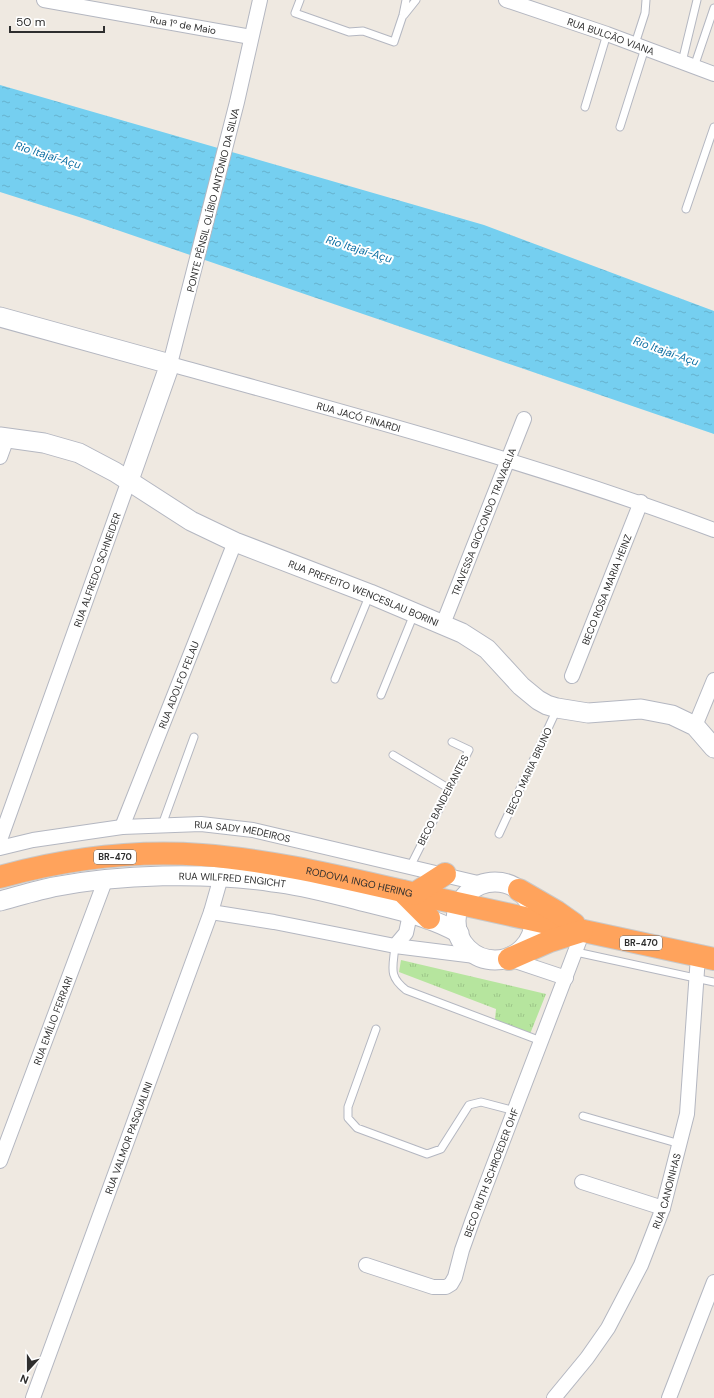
<svg xmlns="http://www.w3.org/2000/svg" width="714" height="1398" viewBox="0 0 714 1398" font-family="'DM Sans',sans-serif">
  <defs>
    <pattern id="grass-tufts" width="24" height="20" patternUnits="userSpaceOnUse"><rect width="24" height="20" fill="#b6e59e"/><path d="M3 7l-1-3M5 7V3M7 7l1-3M15 17l-1-3M17 17v-4M19 17l1-3" fill="none" stroke="#9dc588"/></pattern>
    <pattern id="water-ripples" width="26" height="14" patternUnits="userSpaceOnUse"><rect width="26" height="14" fill="#75cff0"/><path d="M2 4q2-2 4 0t4 0M15 11q2-2 4 0t4 0" fill="none" stroke="#66b2ce"/></pattern>
  </defs>
  <rect width="100%" height="100%" fill="#efe9e1"/>
  <path fill="url(#grass-tufts)" d="M401 960 546 994 530 1034 495 1020 496 1009 399 972Z"/>
  <path fill="url(#water-ripples)" d="M0 85 484 225 714 311V434L79 217 0 192Z"/>
  <g fill="none" stroke-linecap="round" stroke-linejoin="round">
    <defs>
      <path id="lane" d="M300 0 295 13 349 32 363 31 394 42 403 15 406 0
        M404 15 416 0
        M635 44 645 13 646 0
        M682 62 697 0
        M694 67 714 8
        M585 107 607 34
        M620 127 645 48
        M686 209 714 127
        M335 679 370 594
        M381 695 414 614
        M393 755 448 788
        M162 825 194 737
        M499 834 557 709
        M410 867 469 750 452 742
        M395 946C393 968 388 976 406 990L541 1041
        M576 952 714 982
        M376 1029 348 1107V1118L357 1128 427 1154 441 1149 469 1105 481 1102 515 1111
        M583 1116 680 1144"/>
      <g id="street">
        <path d="M44 0 251 37"/>
        <path id="s1" d="M260 0 237 102 170 364C353 415 536 463 714 530"/>
        <path id="s2" d="M506 0 607 34 714 74"/>
        <path d="M0 457 7 438"/>
        <path id="s3" d="M443 624 524 419"/>
        <path id="s4" d="M572 676 641 502"/>
        <path d="M695 726 714 680"/>
        <path id="s5" d="M122 827 235 542"/>
        <path id="s6" d="M0 840 129 480"/>
        <path id="s7" d="M0 848 33 840 122 827 201 824 253 830 482 884"/>
        <path d="M211 912 274 922 395 946 475 956"/>
        <path d="M395 946 406 933 412 905"/>
        <path d="M509 959 566 978"/>
        <path id="s8" d="M0 1161 105 881"/>
        <path d="M582 1182 663 1208"/>
        <path id="s9" d="M366 1265 433 1287H446L451 1284 455 1277 462 1250 473 1219 583 931"/>
        <path id="s10" d="M33 1398 211 912 221 877"/>
        <path id="s11" d="M554 1398 587 1358 608 1328 641 1265 663 1208 687 1114 698 956"/>
        <path d="M669 1398 714 1282"/>
      </g>
      <g id="secondary">
        <path d="M0 317 170 364 129 480"/>
        <path id="s12" d="M0 437 44 443 79 453 115 472 191 521 235 542 370 594 462 633 487 649 521 686 538 700 547 705 557 708 588 713 641 709 672 715 695 726 714 748"/>
        <circle cx="495" cy="921" r="39"/>
        <path id="s13" d="M0 901C18 896 35 891 53 887 120 874 205 872 273 882 302 885 330 893 358 900 393 909 427 915 459 933"/>
      </g>
      <g id="highway">
        <path id="s14" d="M0 877C65 859 135 850 202 855 284 861 363 883 443 900 533 920 624 940 714 959"/>
        <path d="M519 890 557 912 574 924"/>
        <path d="M402 891 429 918"/>
        <path d="M414 894 445 874"/>
        <path d="M509 959 550 941 582 931"/>
      </g>
    </defs>
    <use href="#lane" stroke="#b4b7c1" stroke-width="9"/>
    <use href="#street" stroke="#b4b7c1" stroke-width="16"/>
    <use href="#secondary" stroke="#b4b7c1" stroke-width="21"/>
    <use href="#highway" stroke="#c9c9c9" stroke-width="24"/>
    <use href="#lane" stroke="#fff" stroke-width="7"/>
    <use href="#street" stroke="#fff" stroke-width="14"/>
    <use href="#secondary" stroke="#fff" stroke-width="19"/>
    <use href="#highway" stroke="#ffa35c" stroke-width="22"/>
  </g>
  <g text-anchor="middle" dominant-baseline="central" stroke-width="4" stroke-linejoin="round" paint-order="stroke">
    <g fill="#fff" stroke="#6d6d6d" stroke-width="1">
      <rect x="94" y="850" width="42" height="14" rx="3"/>
      <rect x="620" y="936" width="42" height="14" rx="3"/>
    </g>
    <g font-size="9" font-weight="bold" fill="#2e2e2e">
      <text x="115" y="857">BR-470</text>
      <text x="641" y="943">BR-470</text>
    </g>
    <g font-size="10" fill="#2e2e2e" stroke="#fff">
      <text transform="translate(183 25) rotate(10)">Rua 1º de Maio</text>
      <text stroke="none"><textPath href="#s2" startOffset="111">RUA BULCÃO VIANA</textPath></text>
      <text transform="translate(213 200) rotate(-76)">PONTE PÊNSIL OLÍBIO ANTÔNIO DA SILVA</text>
      <text stroke="none"><textPath href="#s1" startOffset="571">RUA JACÓ FINARDI</textPath></text>
      <text stroke="none"><textPath href="#s3" startOffset="110">TRAVESSA GIOCONDO TRAVAGLIA</textPath></text>
      <text stroke="none"><textPath href="#s6" startOffset="287">RUA ALFREDO SCHNEIDER</textPath></text>
      <text stroke="none"><textPath href="#s4" startOffset="93">BECO ROSA MARIA HEINZ</textPath></text>
      <text stroke="none"><textPath href="#s12" startOffset="399">RUA PREFEITO WENCESLAU BORINI</textPath></text>
      <text stroke="none"><textPath href="#s5" startOffset="153">RUA ADOLFO FELAU</textPath></text>
      <text transform="translate(529 771) rotate(-65)">BECO MARIA BRUNO</text>
      <text transform="translate(443 800) rotate(-63)">BECO BANDEIRANTES</text>
      <text stroke="none"><textPath href="#s7" startOffset="245">RUA SADY MEDEIROS</textPath></text>
      <text stroke="none"><textPath href="#s13" startOffset="235">RUA WILFRED ENGICHT</textPath></text>
      <text stroke="none"><textPath href="#s14" startOffset="364">RODOVIA INGO HERING</textPath></text>
      <text stroke="none"><textPath href="#s8" startOffset="150">RUA EMÍLIO FERRARI</textPath></text>
      <text stroke="none"><textPath href="#s10" startOffset="277">RUA VALMOR PASQUALINI</textPath></text>
      <text stroke="none"><textPath href="#s9" startOffset="208">BECO RUTH SCHROEDER OHF</textPath></text>
      <text stroke="none"><textPath href="#s11" startOffset="238">RUA CANOINHAS</textPath></text>
    </g>
    <g font-size="11" font-style="italic" fill="#0d6fa3" stroke="#fff">
      <text transform="translate(48 155) rotate(17)">Rio Itajaí-Açu</text>
      <text transform="translate(359 249) rotate(17)">Rio Itajaí-Açu</text>
      <text transform="translate(666 351) rotate(19)">Rio Itajaí-Açu</text>
    </g>
  </g>
  <g transform="translate(28 1370) rotate(201)" stroke="#ffffff" stroke-width="3" paint-order="stroke">
  <path d="M0-3L7 15L0 10L-7 15Z" fill="#2e2e2e"/>
  <text y="-6" font-size="11" font-weight="bold" text-anchor="middle" fill="#2e2e2e">N</text>
  </g>
  <path d="M10 26v6h94v-6" fill="none" stroke="#2e2e2e" stroke-width="2"/>
  <text x="16" y="26" font-size="12" fill="#2e2e2e" stroke="#ffffff" stroke-width="3" paint-order="stroke">50 m</text>
</svg>
